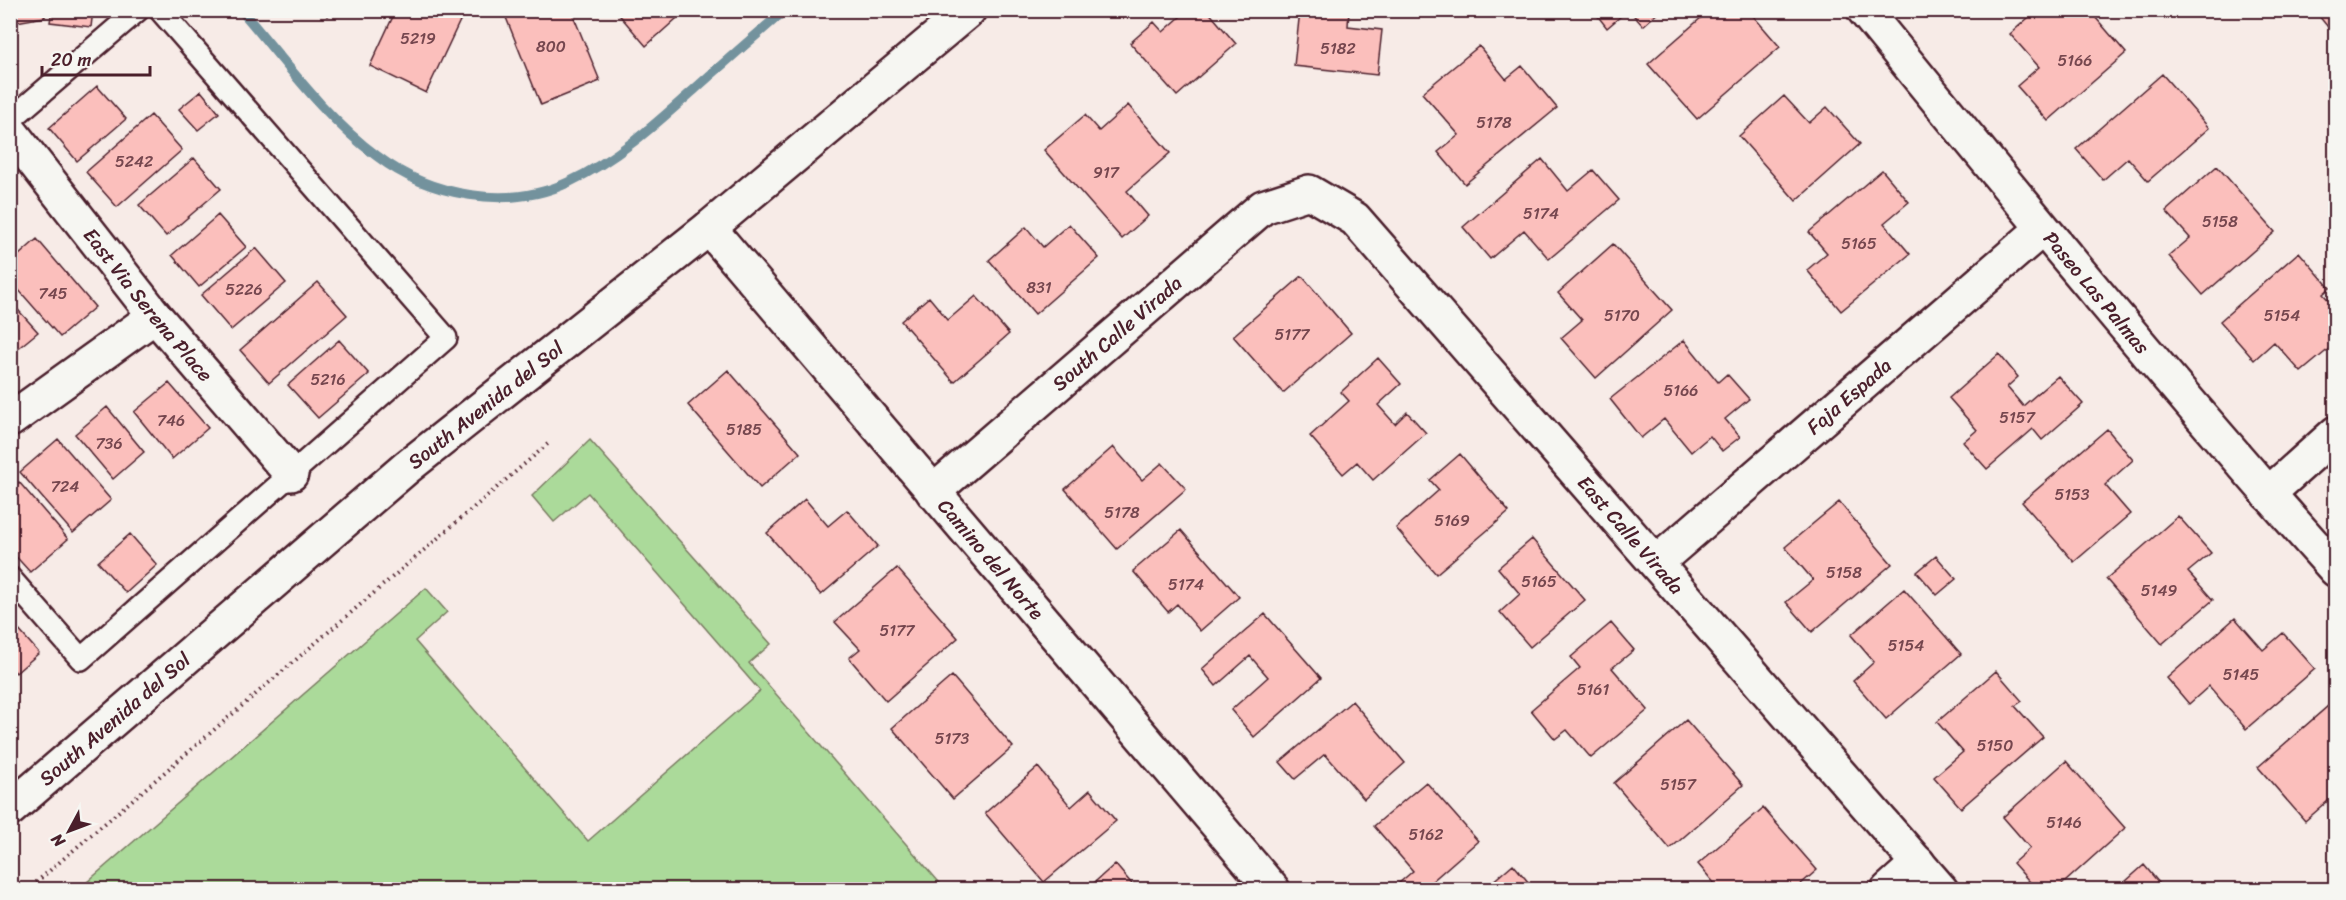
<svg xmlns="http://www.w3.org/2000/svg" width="2346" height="900" viewBox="0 0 2346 900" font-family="Sriracha,sans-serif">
  <rect width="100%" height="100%" fill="#f7ebe7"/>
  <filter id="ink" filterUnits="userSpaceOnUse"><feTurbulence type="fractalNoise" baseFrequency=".0167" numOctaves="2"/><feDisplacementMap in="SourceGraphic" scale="12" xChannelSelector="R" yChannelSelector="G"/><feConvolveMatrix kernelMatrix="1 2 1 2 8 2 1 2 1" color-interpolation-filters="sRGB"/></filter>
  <g filter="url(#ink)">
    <path fill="#abda9a" stroke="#7a7c62" stroke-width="1.5" d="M590 440 771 644 749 663 945 889H79L426 588 447 612 415 641 588 841 760 691 588 493 554 522 532 496Z"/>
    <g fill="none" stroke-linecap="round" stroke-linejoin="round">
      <path stroke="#73929d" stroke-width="10" d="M241 10C284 60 324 117 377 156 429 196 508 211 569 182 618 159 657 123 696 88 725 62 755 36 785 10"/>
    </g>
    <path fill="#fbbfbc" stroke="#4a1f2b" stroke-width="1.5" d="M10 10H44L45 17 10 23Z
      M52 10H93L91 27 50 22Z
      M322 10H334L327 16Z
      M396 10H465L426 93 370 66Z
      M503 10H571L600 81 541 105Z
      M615 10H686L646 46Z
      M1188 10H1207L1236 44 1177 96 1130 43 1154 22 1163 32Z
      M1300 10H1349L1348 26 1382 30 1377 75 1294 66Z
      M1593 10H1628L1607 28Z
      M1629 10H1661L1643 26Z
      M1710 10H1748L1780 47 1697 119 1648 64Z
      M2037 10H2089L2126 53 2048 121 2017 86 2039 67 2010 34Z
      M2314 10H2336V29L2332 32Z
      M1479 46 1506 79 1522 66 1557 108 1465 184 1438 152 1459 135 1422 93Z
      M2162 74 2209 128 2148 181 2128 158 2103 180 2076 149Z
      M97 86 126 119 77 161 49 128Z
      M201 91 219 113 198 130 179 109Z
      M1784 96 1809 123 1827 107 1860 144 1796 201 1739 136Z
      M1128 105 1170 153 1127 191 1148 216 1122 239 1044 150 1085 115 1099 131Z
      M151 115 182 150 117 207 86 172Z
      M194 158 221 189 166 236 139 205Z
      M1542 159 1568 191 1593 170 1619 200 1549 259 1524 230 1490 259 1463 227Z
      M2217 166 2275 232 2203 295 2169 256 2190 238 2166 211Z
      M1882 170 1909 202 1884 223 1910 254 1841 311 1807 270 1827 253 1809 232Z
      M218 215 246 247 199 287 172 255Z
      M1069 224 1099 258 1035 314 989 260 1026 227 1043 247Z
      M37 239 95 307 60 337 10 280V263Z
      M1613 244 1672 310 1596 378 1561 338 1582 320 1558 293Z
      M256 248 286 283 231 330 201 295Z
      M2299 252 2330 288 2323 294 2336 308V343L2301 372 2274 342 2254 360 2220 321Z
      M1302 276 1351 333 1283 393 1233 336Z
      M318 282 347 315 269 383 240 350Z
      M976 296 1009 334 954 382 901 321 929 297 948 320Z
      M10 301 38 332 10 355Z
      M339 340 369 374 318 418 288 385Z
      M1684 340 1718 382 1727 374 1749 399 1725 419 1740 437 1722 451 1710 436 1691 452 1664 419 1641 438 1610 399Z
      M1999 354 2018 377 2007 387 2023 406 2058 376 2083 404 2042 440 2033 429 1987 469 1963 442 1977 430 1949 398Z
      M1378 358 1401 384 1378 405 1395 424 1407 412 1426 433 1373 480 1357 462 1343 474 1310 436 1349 401 1341 392Z
      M728 370 800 453 760 488 688 405Z
      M169 383 208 428 172 459 134 412Z
      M107 407 144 452 113 479 75 434Z
      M2107 429 2133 460 2105 485 2130 514 2074 562 2022 502Z
      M58 439 111 500 73 533 20 472Z
      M1113 447 1142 480 1162 463 1186 489 1117 549 1065 489Z
      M1460 454 1509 512 1436 574 1396 528 1439 490 1430 480Z
      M19 482 68 539 30 572 10 550V489Z
      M805 499 828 526 847 510 878 546 821 595 767 533Z
      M1839 502 1892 564 1812 632 1786 602 1813 580 1785 547Z
      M2178 516 2211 553 2188 572 2213 600 2162 644 2106 579Z
      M1181 530 1239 597 1200 631 1177 604 1168 612 1133 571Z
      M130 534 157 565 126 593 98 562Z
      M1532 539 1585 600 1530 647 1500 612 1520 594 1498 568Z
      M1936 556 1956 579 1937 595 1917 572Z
      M897 568 958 638 886 701 849 658 860 649 835 622Z
      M1904 589 1961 654 1886 719 1853 681 1874 662 1851 635Z
      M1265 614 1321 678 1254 737 1231 710 1268 677 1250 656 1216 686 1202 669Z
      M2235 618 2263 650 2283 633 2315 669 2246 729 2209 686 2189 704 2167 678Z
      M10 620 39 653 16 673 10 666Z
      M1611 623 1634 650 1612 668 1648 710 1591 758 1567 730 1555 739 1531 710 1580 668 1571 657Z
      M1996 671 2022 701 2015 706 2043 737 1961 808 1934 777 1963 752 1937 722Z
      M952 676 1013 747 953 799 892 728Z
      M2335 700 2336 794 2305 821 2258 767Z
      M1352 701 1405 763 1364 799 1325 754 1295 779 1280 762Z
      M1686 720 1743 785 1670 849 1614 783Z
      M2066 761 2125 828 2056 890H2037L2013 863 2030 848 2003 817Z
      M1038 767 1071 807 1090 790 1116 821 1044 882 985 813Z
      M1426 782 1478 841 1422 890H1391L1413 871 1374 826Z
      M1763 808 1817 870 1794 890H1720L1698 864Z
      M1115 864 1137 890H1086Z
      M1513 864 1535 890H1483Z
      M2144 865 2165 890H2116Z"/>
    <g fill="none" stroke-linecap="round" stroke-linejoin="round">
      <defs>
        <path id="lane" d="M10 120 138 10
          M10 578 81 659 446 338 160 10"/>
        <g id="street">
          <path id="s1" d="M1864 10C2018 199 2173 388 2336 570"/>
          <path id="s2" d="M10 131 155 316 291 474"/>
          <path id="s3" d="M709 228 1273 890"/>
          <path d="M10 420 155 316"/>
          <path id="s4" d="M933 492 1263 207 1309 192 1355 219 1941 890"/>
          <path d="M2268 494 2336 433"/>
          <path id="s5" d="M1656 563 2042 229"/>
          <path d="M1888 890 1918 863"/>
        </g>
        <g id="secondary">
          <path id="s6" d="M10 809 406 468 709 228 969 10"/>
        </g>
      </defs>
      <use href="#lane" stroke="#4a1f2b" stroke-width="26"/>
      <use href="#street" stroke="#4a1f2b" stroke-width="38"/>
      <use href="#secondary" stroke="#4a1f2b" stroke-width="38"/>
      <path stroke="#4a1f2b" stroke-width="4" stroke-dasharray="1.5 4.5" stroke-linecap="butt" d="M27 890 549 443"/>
      <use href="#lane" stroke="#f6f6f2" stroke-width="21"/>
      <use href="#street" stroke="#f6f6f2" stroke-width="33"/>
      <use href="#secondary" stroke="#f6f6f2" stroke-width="33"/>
    </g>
  </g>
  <g text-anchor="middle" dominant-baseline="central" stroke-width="6" stroke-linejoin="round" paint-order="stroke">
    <g font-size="16" fill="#76474f">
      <text x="418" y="38">5219</text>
      <text x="551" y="46">800</text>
      <text x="1338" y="48">5182</text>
      <text x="2075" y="60">5166</text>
      <text x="1494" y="122">5178</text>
      <text x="134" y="161">5242</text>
      <text x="1106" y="172">917</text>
      <text x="1541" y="213">5174</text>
      <text x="2220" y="221">5158</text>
      <text x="1859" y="243">5165</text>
      <text x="1039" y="287">831</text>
      <text x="244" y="289">5226</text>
      <text x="53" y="293">745</text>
      <text x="1622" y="315">5170</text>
      <text x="2282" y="315">5154</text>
      <text x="1292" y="334">5177</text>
      <text x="328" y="379">5216</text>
      <text x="1681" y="390">5166</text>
      <text x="2017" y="417">5157</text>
      <text x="171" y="420">746</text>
      <text x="744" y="429">5185</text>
      <text x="109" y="443">736</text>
      <text x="65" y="486">724</text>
      <text x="2072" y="494">5153</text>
      <text x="1122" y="512">5178</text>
      <text x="1452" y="520">5169</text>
      <text x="1844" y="572">5158</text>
      <text x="1539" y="581">5165</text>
      <text x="1186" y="584">5174</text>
      <text x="2159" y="590">5149</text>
      <text x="897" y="630">5177</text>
      <text x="1906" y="645">5154</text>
      <text x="2241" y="674">5145</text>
      <text x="1593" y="689">5161</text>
      <text x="952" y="738">5173</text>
      <text x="1995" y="745">5150</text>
      <text x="1678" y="784">5157</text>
      <text x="2064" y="822">5146</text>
      <text x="1426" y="834">5162</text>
    </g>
    <g font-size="20" fill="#4a1f2b" stroke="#f6f6f2">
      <text stroke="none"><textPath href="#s1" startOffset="366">Paseo Las Palmas</textPath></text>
      <text stroke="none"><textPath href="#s2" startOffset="222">East Via Serena Place</textPath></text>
      <text stroke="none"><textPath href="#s4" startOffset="243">South Calle Virada</textPath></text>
      <text stroke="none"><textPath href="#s5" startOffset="255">Faja Espada</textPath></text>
      <text stroke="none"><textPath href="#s6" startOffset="624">South Avenida del Sol</textPath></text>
      <text stroke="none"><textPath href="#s4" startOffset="957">East Calle Virada</textPath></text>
      <text stroke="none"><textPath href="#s3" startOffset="435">Camino del Norte</textPath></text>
      <text stroke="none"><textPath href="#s6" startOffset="138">South Avenida del Sol</textPath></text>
    </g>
  </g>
  <rect width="2346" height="900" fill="none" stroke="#f6f6f2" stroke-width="36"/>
  <rect x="18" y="18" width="2310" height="864" fill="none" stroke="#4a1f2b" stroke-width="2" filter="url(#ink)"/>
  <g transform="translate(69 831) rotate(229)" stroke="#f6f6f2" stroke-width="4.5" paint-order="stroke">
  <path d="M0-4.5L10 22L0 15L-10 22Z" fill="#4a1f2b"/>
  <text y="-9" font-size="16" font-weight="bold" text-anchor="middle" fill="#4a1f2b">N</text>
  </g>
  <path d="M42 66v9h108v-9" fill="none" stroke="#4a1f2b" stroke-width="3"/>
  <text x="51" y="66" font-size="18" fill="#4a1f2b" stroke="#f6f6f2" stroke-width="4.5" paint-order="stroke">20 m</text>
</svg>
